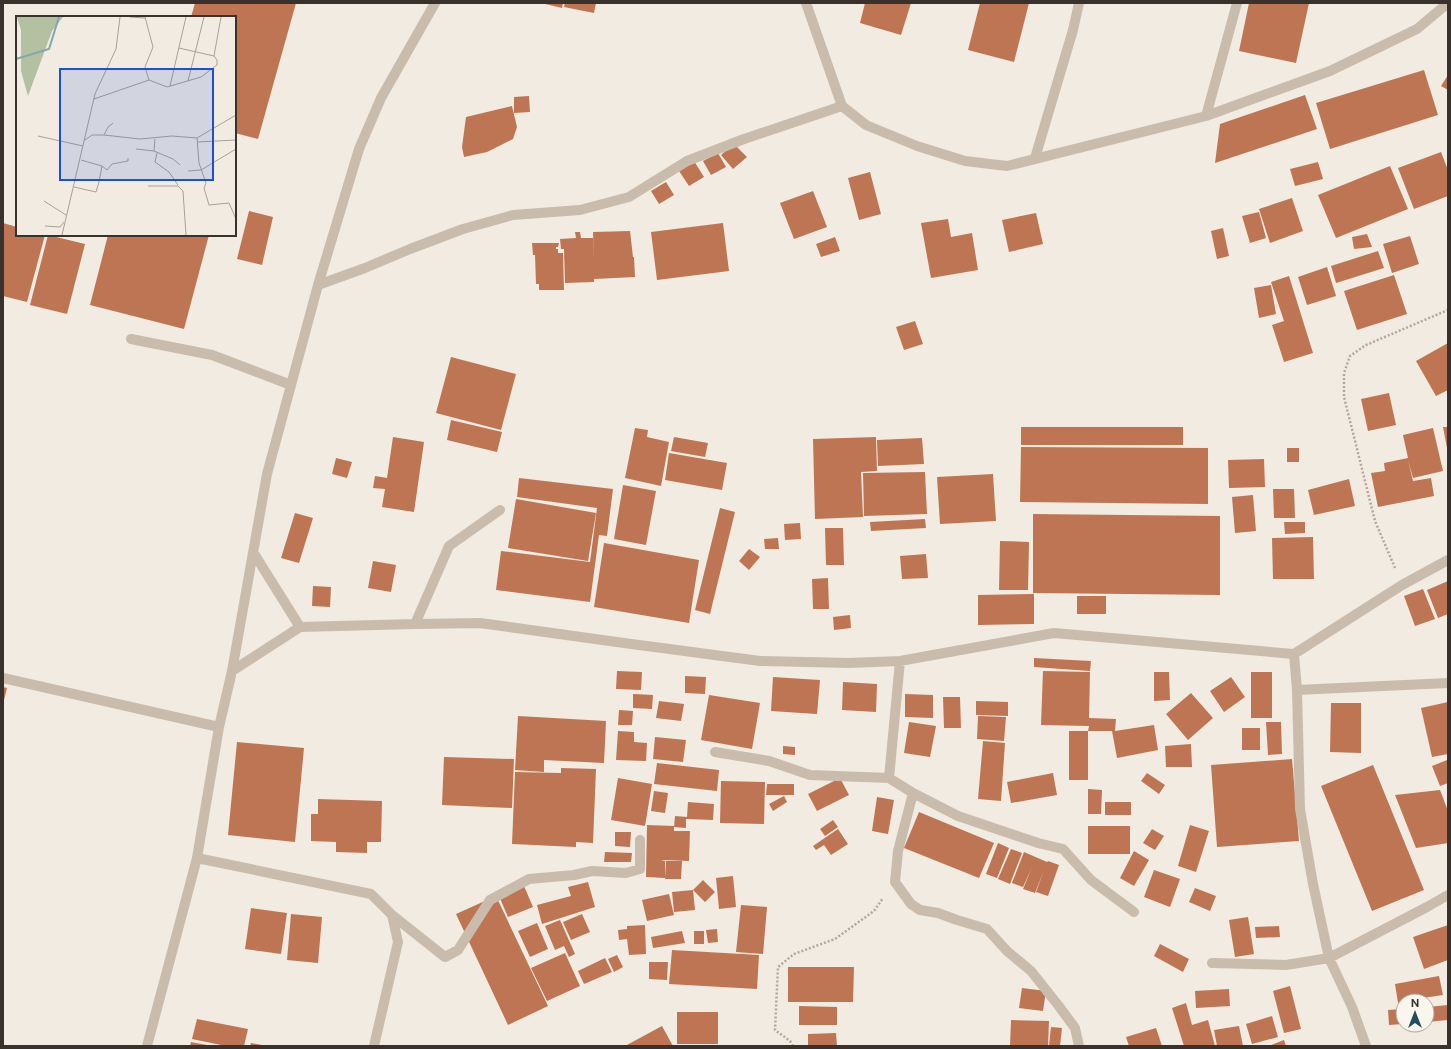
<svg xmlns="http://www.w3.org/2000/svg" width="1451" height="1049" viewBox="0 0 1451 1049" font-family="'Public Sans',sans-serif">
  <rect width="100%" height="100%" fill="#f2ebe1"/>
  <path fill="#be7553" d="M195 3H296L258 139 235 133V17H191Z
    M541 3H563L562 8Z
    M565 3H596L594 13 564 7Z
    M865 3H911L901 35 860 23Z
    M980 3H1029L1014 62 968 50Z
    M1249 3H1309L1296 63 1239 51Z
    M1424 70 1438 115 1330 149 1316 103Z
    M1448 75V90L1441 86Z
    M1305 95 1317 129 1215 163 1220 124Z
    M529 96 530 112 514 113V97Z
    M512 106 517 127 513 139 487 152 464 157 462 147 466 117Z
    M734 144 747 157 733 169 721 155Z
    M1441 152 1448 170V196L1414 209 1398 168Z
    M718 153 726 167 711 175 703 161Z
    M694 161 704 177 689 186 679 171Z
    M1318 162 1323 179 1295 186 1290 169Z
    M1390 166 1408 209 1336 238 1318 195Z
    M870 172 881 214 859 220 848 178Z
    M666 182 674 195 659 204 651 191Z
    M813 191 827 227 794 239 780 203Z
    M1292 198 1303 231 1270 243 1259 209Z
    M249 211 273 217 262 265 237 259Z
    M1259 212 1266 238 1250 243 1242 216Z
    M1036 213 1043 244 1009 252 1002 220Z
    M948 219 951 237 972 233 978 270 931 278 921 223Z
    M3 223 17 227V235H45L27 302 3 296Z
    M723 223 729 271 657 280 651 232Z
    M1223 228 1229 256 1217 259 1211 231Z
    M630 231 633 257H634L635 277 594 279V282L565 283 564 249H561L560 239 576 238 575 232H580L581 238H593L594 263 593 232Z
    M1367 234 1372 247 1354 249 1352 237Z
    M48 235 85 244 67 314 30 305Z
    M108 235H209L184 329 90 305Z
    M1410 236 1419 264 1392 273 1383 244Z
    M835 237 840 251 821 257 816 244Z
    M532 243H559L558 247H556V249H558V253H563L564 290H539V284H536L535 255H533Z
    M1378 251 1384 268 1336 283 1331 266Z
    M1327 267 1336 296 1307 305 1298 277Z
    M1394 275 1407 314 1357 330 1344 291Z
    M1289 276 1313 353 1284 362 1272 325 1284 321 1271 282Z
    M1271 285 1276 314 1259 318 1254 288Z
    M915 321 923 344 904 350 896 327Z
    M1448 343V390L1436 396 1416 361Z
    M451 357 516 374 501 430 436 413Z
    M1389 393 1396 425 1368 431 1361 399Z
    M451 420 502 432 497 452 447 440Z
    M1021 427H1183V445H1021Z
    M1443 427H1448V448H1447Z
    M635 428 648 430 647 437 669 442 661 486 625 478Z
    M1433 428 1443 471 1413 478 1408 460 1413 481 1431 478 1434 496 1378 507 1371 473 1385 471 1384 463 1408 458 1403 435Z
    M393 437 424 442 414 512 382 507 385 489 373 488 375 476 387 478Z
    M674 437 708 443 705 457 671 451Z
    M876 437 877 471 861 472 863 517 815 519 813 439Z
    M922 438 924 464 878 466 877 440Z
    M1021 447 1208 448V504L1020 502Z
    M1287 448H1299V462H1287Z
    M669 453 727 463 722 490 665 480Z
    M336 458 352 462 347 478 332 474Z
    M1264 459 1265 487 1229 488 1228 460Z
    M925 472 927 514 864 516 863 473Z
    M993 474 996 521 940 524 937 477Z
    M519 478 613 489 607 536 599 535 590 602 496 590 501 551 590 562 597 508 517 497Z
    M1349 479 1355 506 1314 515 1308 490Z
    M623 485 656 491 646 545 614 539Z
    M1273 489H1294L1295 518H1274Z
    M1253 495 1256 531 1235 533 1232 497Z
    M516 499 596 513 588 561 508 548Z
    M720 508 735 512 710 614 695 610Z
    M295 513 313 518 299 563 281 558Z
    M1033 514 1220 516V595L1033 593Z
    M925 519 926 528 871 531 870 522Z
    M1284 522H1305V533L1285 534Z
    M800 523 801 539 785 540 784 524Z
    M825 528H843L844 565H826Z
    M1313 537 1314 579H1273L1272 538Z
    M778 538 779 549H765L764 539Z
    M1000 541 1029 542 1028 590H999Z
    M604 543 699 560 689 623 594 607Z
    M749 549 760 557 749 570 739 561Z
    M926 554 928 578 902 579 900 556Z
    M373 561 396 565 391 592 368 588Z
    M828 578 829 609H813L812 579Z
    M1448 581V614L1438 618 1427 590Z
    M313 586 331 587 330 607 312 606Z
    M1423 589 1435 619 1415 626 1404 596Z
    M1034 594V624L978 625V595Z
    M1077 596H1106V614H1077Z
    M850 615 851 628 834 630 833 617Z
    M1034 658 1091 661 1090 671 1034 667Z
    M617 671 642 672 641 690 616 689Z
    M1043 671 1090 672 1089 718 1116 719 1115 731 1154 725 1158 750 1117 758 1112 731H1088L1089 726 1041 725Z
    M1154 672H1169L1170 700 1154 701Z
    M1251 672H1272V718H1251Z
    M685 676 706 677 705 694 685 693Z
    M773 677 820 680 817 714 771 711Z
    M1231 677 1245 697 1224 712 1210 691Z
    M843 682 877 684 876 712 842 710Z
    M3 687 7 688 4 700H3Z
    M1191 693 1213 718 1188 740 1166 714Z
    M633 694 653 695 652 709 633 708Z
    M905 694 933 695V718L905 717Z
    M709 695 760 703 752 749 701 740Z
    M943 697H960L961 728H944Z
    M659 701 684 704 681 721 656 718Z
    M976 701 1008 702V716L976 715Z
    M1448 702V754L1432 757 1421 708Z
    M1331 703H1361V753L1330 752Z
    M619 710 633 711 632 725H618Z
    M518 716 606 721 604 763 544 760V772L515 770Z
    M978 716 1006 717 1004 741 977 739Z
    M909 722 936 726 930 757 904 753Z
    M1266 722H1281L1282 754 1268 755Z
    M1242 728H1260V750H1242Z
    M618 731 634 732V742L647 743 646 761 616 760Z
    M1069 731H1088V780H1069Z
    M655 737 686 740 683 762 653 759Z
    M983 741 1005 743 1001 801 978 799Z
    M237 742 304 748 295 842 228 835Z
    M1191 744 1192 767H1166L1165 746Z
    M783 746 795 747V755L783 754Z
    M444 757 514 759 512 808 442 805Z
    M1292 759 1299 841 1217 847 1211 765Z
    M1447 760 1448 783 1440 786 1432 766Z
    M657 763 719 770 717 791 654 784Z
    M1373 765 1424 890 1372 911 1321 786Z
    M561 768 596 769 593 843 576 842V847L512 844 515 772 561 773Z
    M1053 773 1057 795 1011 803 1007 782Z
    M1147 773 1165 785 1159 794 1141 781Z
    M618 778 652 784 645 826 611 820Z
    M840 778 849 795 817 811 808 794Z
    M721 781 765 782 764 824 720 823Z
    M767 784H794V795H766Z
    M1088 789 1102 790 1101 814H1088Z
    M1440 790 1448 811V843L1416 848 1395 795Z
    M654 791 668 793 665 813 651 811Z
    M784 796 787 802 773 811 769 804Z
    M877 797 894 800 888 834 872 831Z
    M318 799 382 801 381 842H367V853L336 852V842L311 841V814H318Z
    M688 802 714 804 713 820 686 819V828L674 827 675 816 687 817Z
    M1105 802H1131V815H1105Z
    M919 812 994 843 979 878 904 848Z
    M833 820 838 827 825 836 820 829Z
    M647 825 674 826V831H690L689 861 661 860 665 861V878L646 877Z
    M1190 825 1209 831 1196 872 1178 866Z
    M1088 826H1130V854H1088Z
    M838 829 848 844 831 855 824 845 816 850 813 846Z
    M1152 829 1164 836 1155 850 1143 843Z
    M615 832H631L630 847 615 846Z
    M998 843 1009 848 997 878 986 874Z
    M1011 849 1022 853 1010 884 998 879Z
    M1134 851 1149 860 1134 886 1120 878Z
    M605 852 632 853 631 862H604Z
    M1024 852 1047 862 1048 861 1059 865 1048 896 1036 892 1044 870 1035 893 1023 889 1032 867 1023 887 1012 883Z
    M666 861H682L681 879H665Z
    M1154 870 1180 879 1170 907 1144 897Z
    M733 876 736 907 719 909 716 878Z
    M703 880 715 892 705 902 693 890Z
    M588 882 595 907 542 924 537 905 571 896 568 887Z
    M524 886 533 907 508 917 499 896Z
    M1195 888 1216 896 1210 911 1189 902Z
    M693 890 695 910 674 912 672 892Z
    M669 894 674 915 647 921 642 900Z
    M496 896 548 1006 508 1025 456 914Z
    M741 905 767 907 763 954 736 952Z
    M251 908 287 913 281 954 245 949Z
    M291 914 322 917 318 963 287 960Z
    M582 914 590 932 571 940 563 922Z
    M1248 917 1254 954 1235 957 1229 920Z
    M560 920 575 954 569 957 564 946 555 950 545 926Z
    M537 923 548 949 530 957 518 931Z
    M645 925 646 954 629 955 627 939 619 940 618 930 627 929V926Z
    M1448 925V960L1424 969 1413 937Z
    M1279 926 1280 937 1256 938 1255 927Z
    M717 929 718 942 708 943 706 930Z
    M682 931 685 943 653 948 651 937Z
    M694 931H704V944H694Z
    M1160 944 1189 959 1183 972 1154 956Z
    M672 950 759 955 757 989 669 984Z
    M565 953 580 986 547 1001 531 968Z
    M617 955 623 967 614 972 608 959Z
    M605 958 612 972 584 984 578 971Z
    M649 962H668L667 980 649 979Z
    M788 967H854L853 1002H788Z
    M1439 976 1443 995 1403 1001 1398 1003 1395 984Z
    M1290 986 1301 1029 1284 1033 1273 991Z
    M1022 988 1046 991 1043 1011 1019 1008Z
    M1229 989 1230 1006 1196 1008 1195 991Z
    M1186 1003 1192 1025 1208 1020 1215 1046H1184L1172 1008Z
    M1448 1005V1020L1427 1022V1007Z
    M799 1006 837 1007V1025H799Z
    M1403 1009V1024L1389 1025 1388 1010Z
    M677 1012H718V1044H677Z
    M1272 1016 1278 1037 1252 1044 1246 1024Z
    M197 1019 248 1029 244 1046H226L192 1039Z
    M1011 1020 1049 1021 1048 1046H1010Z
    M662 1026 673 1046H625Z
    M1239 1026 1243 1046H1217L1214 1030Z
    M1051 1027 1062 1028 1060 1046H1049Z
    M1156 1028 1162 1046H1129L1126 1037Z
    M836 1033 837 1046H808V1034Z
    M1284 1040 1286 1046H1269Z
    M191 1042 207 1045V1046H190Z
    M251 1043 262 1045V1046H250Z"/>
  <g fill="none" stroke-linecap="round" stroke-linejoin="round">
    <path stroke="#b5a798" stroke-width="2.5" stroke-dasharray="2 2" stroke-linecap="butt" d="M1395 568 1375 521 1344 397V373L1350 356 1366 345 1448 310
      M793 1046 790 1041 775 1030 778 967 794 954 835 939 874 911 883 898"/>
    <path stroke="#cabcad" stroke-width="10" d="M131 339 212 355 291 385"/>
    <path stroke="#cabcad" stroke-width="10" d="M806 3 842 106 866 125 917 146 965 161 1007 166 1206 116 1330 71 1417 29 1448 3
      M1206 116 1237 3
      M1035 158 1073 30 1079 3
      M318 285 365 268 410 249 463 229 513 215 580 210 629 197 687 161 744 139 842 106
      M253 552 300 627
      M415 624 449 546 500 510
      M1294 654 1297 690 1300 809 1313 884 1329 958 1352 1007 1366 1046
      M232 671 300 627 415 624 480 623 624 643 760 661 849 663 900 661 1054 633 1294 654 1402 585 1448 560
      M3 678 219 727
      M1297 690 1448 683
      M715 752 769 761 810 775 889 778 913 793 958 816 1038 843 1063 849 1091 880 1134 912
      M889 778 900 661
      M913 793 898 851 895 882 911 904 920 910 938 913 957 920 987 929 1007 951 1031 971 1058 1005 1075 1028 1079 1046
      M197 858 371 894 392 915 398 942 374 1046
      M392 915 445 957 458 950 490 900 529 879 574 875 592 871 626 873 640 869V840
      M1212 963 1286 965 1329 958 1427 907 1448 895
      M147 1046 197 858 219 727 232 671 267 474 318 285 359 149 381 98 435 3"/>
  </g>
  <g transform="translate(16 16)">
    <rect width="220" height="220" fill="#f2ebe1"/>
    <path d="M1 1H47L36 15 12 80 5 55V14Z" fill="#b4c0a2"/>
    <path fill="none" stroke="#82a8ad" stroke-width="2" d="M0 43 33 33 43 1"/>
    <path fill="none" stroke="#a8a198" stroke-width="1" d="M114 1 129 2M129 1 137 31 129 51 133 64 151 71 185 61 201 49V44L198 40 163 32M198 40 205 1M172 65 188 1M154 70 170 1M78 83 133 64M88 119 92 111 97 107M22 120 67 130M181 122 183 147 190 167 188 172 193 189 213 187 220 203M69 124 76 119H88L124 123 156 120 181 122 220 99M181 126 220 124M120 133 138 135 157 143 164 149M138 135 139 123M141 137 139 146 153 156 162 169M86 150 91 154 96 148 112 145V142M172 155 185 154 220 133M132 170H162L167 175 170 219M58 171 80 176 83 166 86 150 65 144M28 185 50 199M29 210 44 211 48 206M46 219 79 78 100 33 104 1"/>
    <path fill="#1d4ed8" fill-opacity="0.15" stroke="#1d4ed8" stroke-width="2" d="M44 53H197V164H44Z"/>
    <rect width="220" height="220" fill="none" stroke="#39312b" stroke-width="2"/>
  </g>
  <rect width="1451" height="1049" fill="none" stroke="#39312b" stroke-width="8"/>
  <g transform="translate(1415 1013)"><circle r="19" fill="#faf5ed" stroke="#ada79f"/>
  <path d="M0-3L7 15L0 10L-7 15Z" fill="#235058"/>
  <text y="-6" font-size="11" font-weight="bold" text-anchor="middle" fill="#39312b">N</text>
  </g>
</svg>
